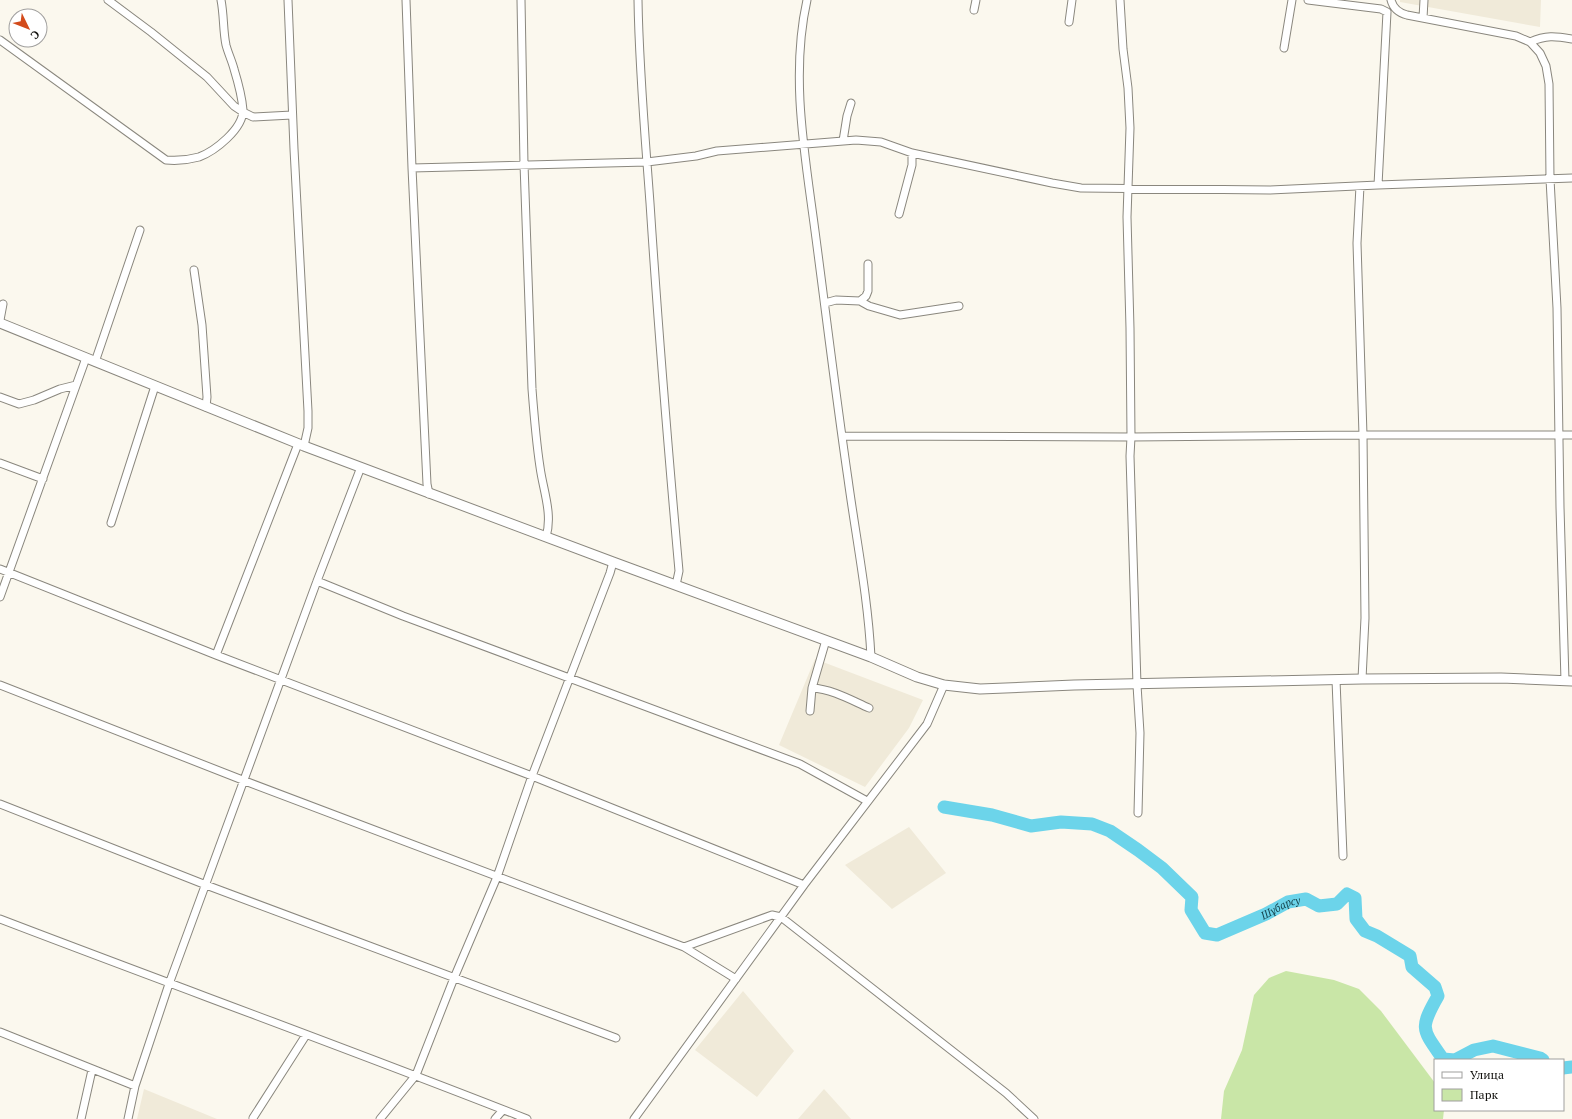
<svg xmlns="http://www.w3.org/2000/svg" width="1572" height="1119" viewBox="0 0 1572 1119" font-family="'PT Serif',serif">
  <rect width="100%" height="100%" fill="#fbf8ee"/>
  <path fill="#f0ead9" d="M1400 0H1541L1540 27 1400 2Z
    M815 659 923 700 909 728 865 787 779 745Z
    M909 827 946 873 892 909 845 865Z
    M743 991 794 1051 757 1097 695 1050Z
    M144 1089 217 1119H137Z
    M824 1089 851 1119H798Z"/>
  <path fill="#c9e6a7" d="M1286 971 1334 980 1359 989 1381 1011 1435 1083V1110H1444L1443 1119H1221L1224 1091 1242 1050 1254 995 1269 978Z"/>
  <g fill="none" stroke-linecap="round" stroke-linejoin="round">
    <g stroke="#6cd4ea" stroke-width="13">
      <path id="s1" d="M944 807 992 815 1031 826 1061 822 1092 824 1110 831 1138 850 1162 868 1192 897 1191 910 1205 933 1217 935 1266 914 1288 902 1306 899 1319 906 1337 904 1347 894 1355 898 1356 919 1365 931 1377 936 1410 956 1412 967 1435 987 1438 996C1419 1029 1422 1029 1443 1059L1455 1060 1474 1050 1493 1046 1540 1058 1543 1060"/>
      <path d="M1563 1068 1572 1067"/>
    </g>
    <defs>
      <path id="minor" d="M108 0 151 32 207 77 234 106 243 112 253 117 292 115
        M288 0 294 149 308 411V428L304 446
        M406 0 412 168 427 484 429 494
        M521 0 524 164 532 389C534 415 536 441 540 467 543 490 553 514 546 537
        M638 0C639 68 645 135 650 203 658 326 668 448 679 571L676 585
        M807 0C790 76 805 155 815 231 826 314 836 397 848 479 856 538 868 597 871 657
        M1120 0 1123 49 1128 88 1130 128 1127 217 1130 328 1131 437 1130 456 1137 685 1140 733 1138 813
        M1308 0 1381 9 1387 12
        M1391 0C1393 8 1399 13 1407 15L1516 36 1530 42 1540 53 1546 66 1549 84 1550 179 1557 308 1560 507 1565 681
        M974 10 976 0
        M1423 18 1424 0
        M1069 22 1072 0
        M0 40 166 160C177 161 188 160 199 157 215 151 243 129 243 110 242 97 238 82 234 69 232 61 228 53 226 45 223 31 224 15 221 0
        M1530 42C1546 35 1555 36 1572 39
        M1284 48 1292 0
        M843 141 847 116 851 103
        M412 168 647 162 696 156 717 151 856 140 881 142 912 153 1052 183 1081 188 1270 190 1378 185 1572 178
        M1378 185 1387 12
        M1360 186 1357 243 1363 435 1365 618 1362 679
        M899 214 912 165V153
        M194 270 202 325 207 397 206 407
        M860 301 869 306 900 315 959 306
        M825 303 836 300 860 301 866 296 868 291V264
        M0 320 3 304
        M95 362 140 230
        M0 397 19 404 34 400 60 389 76 385
        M842 436 1131 437 1363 435H1572
        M0 463 43 479
        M111 523 155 386
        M0 569 216 655 532 776 804 885
        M317 581 403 616 800 764 867 801
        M0 597 86 358
        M216 655 298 444
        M1336 680 1343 856
        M0 685 245 781 684 947 736 979
        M812 688C832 689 851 700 869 708
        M810 711 812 688 826 640
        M0 804 206 885 616 1038
        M0 919C175 986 352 1050 527 1119
        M684 947 772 915 781 917 1006 1093 1034 1119
        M0 1032 135 1086
        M253 1118 306 1035
        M81 1119 92 1070
        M128 1119 135 1086 169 984 317 581 361 467
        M380 1119 416 1075 454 978 497 877 532 776 610 573 613 562
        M495 1119 503 1110
        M634 1119 804 885 927 724 944 685"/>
      <path id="tertiary" d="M0 323 304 446 613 562 871 657 917 677 944 685 980 689 1074 685 1362 679 1501 678 1572 681"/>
    </defs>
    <use href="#minor" stroke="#8a877e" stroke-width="9"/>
    <use href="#tertiary" stroke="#8a877e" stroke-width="11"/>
    <use href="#minor" stroke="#fff" stroke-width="7"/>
    <use href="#tertiary" stroke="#fff" stroke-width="9"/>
  </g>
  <g text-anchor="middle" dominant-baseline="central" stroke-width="4" stroke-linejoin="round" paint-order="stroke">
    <g font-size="11" font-style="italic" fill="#184750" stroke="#fff">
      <text stroke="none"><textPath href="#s1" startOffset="397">Шұбарсу</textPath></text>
    </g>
  </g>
  <rect x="1434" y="1059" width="130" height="52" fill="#ffffff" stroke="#a09f9e"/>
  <rect x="1442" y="1072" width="20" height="6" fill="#ffffff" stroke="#a09f9e"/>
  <text x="1470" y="1079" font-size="12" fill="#11100d">Улица</text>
  <rect x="1442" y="1089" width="20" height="12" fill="#c9e6a7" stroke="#a09f9e"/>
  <text x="1470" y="1099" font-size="12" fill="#11100d">Парк</text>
  <g transform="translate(28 28) rotate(133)"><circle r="19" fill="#ffffff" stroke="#a09f9e"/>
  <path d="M0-3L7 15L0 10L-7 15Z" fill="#d34b1b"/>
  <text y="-6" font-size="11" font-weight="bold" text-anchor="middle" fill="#11100d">С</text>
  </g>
</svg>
